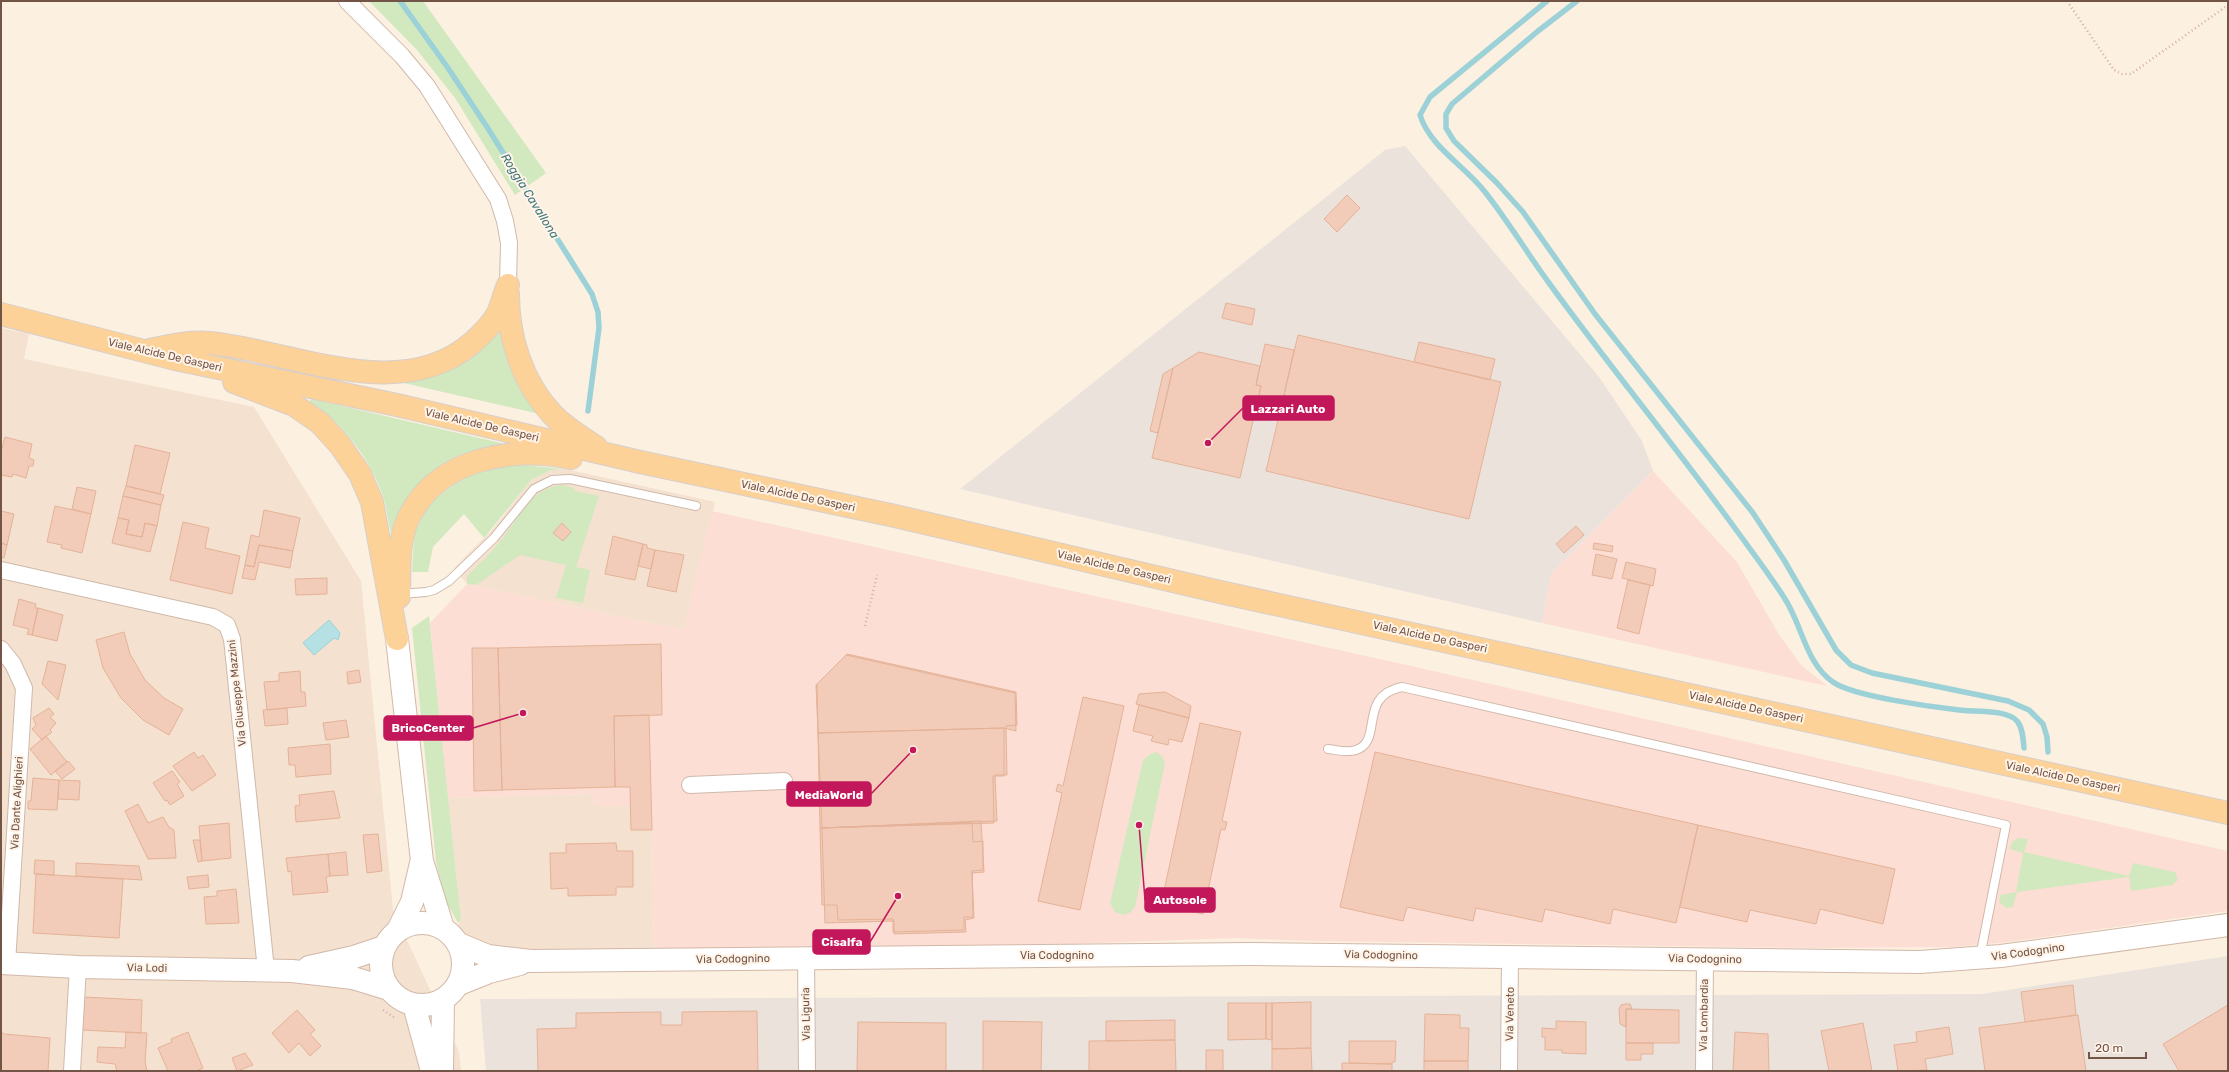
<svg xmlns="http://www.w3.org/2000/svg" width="2229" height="1072" viewBox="0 0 2229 1072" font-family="Rubik,sans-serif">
  <rect width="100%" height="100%" fill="#fcf0e1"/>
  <path fill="#f4e1cf" d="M1 328 29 334 24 359 254 407 361 581 393 910 459 1052 461 1071H1Z
    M565 469 715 502 684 630 467 584 454 568 492 530 531 480 551 470Z
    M593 794 594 806H630L652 830 654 959 531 961 459 943 453 934 461 920 448 798Z"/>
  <path fill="#fdded4" d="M1653 471 1737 562 1778 633 1801 665 1827 686 1542 623 1551 574Z
    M712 511 1402 664 2228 851V911L2009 942 1953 947 1812 948 1311 941 1234 938 654 959 652 830H631L630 806H594L593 794 448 798 430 623 467 584 684 630Z"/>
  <path fill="#ebe2dc" d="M1405 146 1599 377 1642 441 1653 471 1551 574 1542 623 960 489 1385 150Z
    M2228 956V1071H486L480 999 1982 994Z"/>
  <path fill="#d2e9bf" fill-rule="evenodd" d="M369 1H423L546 173 515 195 455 98 417 50Z
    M501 315C506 354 511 380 537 411L535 413 399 382Z
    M312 399 501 443 502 445C465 452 428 466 407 500 402 507 395 529 391 532 387 520 387 508 383 496 370 459 344 424 310 403V400Z
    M514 464 565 469 551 470 531 480 484 538 464 514 433 547 428 572H412L414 535 425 511 433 500 468 474Z
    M563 485 574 488 575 491 599 496 576 567 590 570 583 603 556 598 566 565 520 555 476 585 467 584V576C479 564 492 552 502 539 518 519 532 486 563 485ZM562 523 571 531 563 541 553 533Z
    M429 616 461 920 458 923 444 898 436 862 412 628Z
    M1156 752 1162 756 1165 763 1135 907 1130 913 1123 915 1115 912 1110 903 1143 760 1149 755Z
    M2019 838 2028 839 2024 852 2129 876 2133 863 2175 872 2178 880 2172 885 2131 891 2129 877 2017 892 2013 907 2006 908 1999 902 2000 895 2016 892 2023 853 2010 849 2012 842Z"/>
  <path fill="#b5e1e5" stroke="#9cd1d7" d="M329 620 340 633 338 640 334 638 314 655 303 643Z"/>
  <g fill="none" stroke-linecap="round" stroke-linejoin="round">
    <path stroke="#9cd1d7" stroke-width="5.5" d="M400 1 448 68 487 127 592 294 598 312 599 328 588 411
      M1547 1 1430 97 1420 115C1430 147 1465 166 1485 192 1508 221 1527 253 1549 283 1610 367 1676 447 1737 531 1753 553 1770 575 1785 599 1802 625 1806 664 1833 682 1852 696 1932 707 1959 710 1973 712 2007 709 2017 721 2023 728 2023 739 2024 748
      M1577 1 1538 31 1452 104 1446 114V128L1454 141 1497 183 1523 212 1595 314 1753 513 1784 560 1836 650 1851 665 1872 673 2008 701 2029 710 2043 724 2047 737 2048 752"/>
  </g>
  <path fill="#f2ccb8" stroke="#e4b298" d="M1347 195 1360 208 1337 232 1324 219Z
    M1226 303 1255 309 1252 325 1222 318Z
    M1298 335 1501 382 1469 519 1266 471Z
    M1419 342 1495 359 1490 380 1414 362Z
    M1265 344 1294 350 1281 409 1257 404 1261 386 1256 385Z
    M1199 352 1260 366 1256 385 1261 386 1240 478 1152 458 1173 368Z
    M1173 368 1158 433 1150 431 1163 374Z
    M5 437 32 444 29 458 34 460 33 466H29L26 478 13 474 12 477 1 475V452Z
    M135 445 170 453 160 494 126 486Z
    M126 486 164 495 161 505 123 496Z
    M77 487 96 491 91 514 72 509Z
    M123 496 161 505 157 526 145 523 142 537 126 534 129 520 118 518Z
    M55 506 91 514 82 553 61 548 62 545 47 542Z
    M264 510 300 518 293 551 259 545 254 567 245 565 251 535 259 537Z
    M1 511 14 514 7 545 1 543Z
    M118 518 129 520 126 534 142 537 145 523 157 526 150 552 112 543Z
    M183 522 209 528 205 548 240 556 232 594 170 580Z
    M562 523 571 532 563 541 553 533Z
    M1576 526 1584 535 1564 553 1556 544Z
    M613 536 643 544 635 580 605 574Z
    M1 543 7 545 4 558 1 557Z
    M1594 543 1613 546 1612 552 1593 549Z
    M643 544 647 545V548L655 550 651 569 638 566Z
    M259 545 293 551 290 568 259 562 255 580 242 578 245 565 254 567Z
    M655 550 684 555 676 592 647 586Z
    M1596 554 1617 559 1612 579 1592 575Z
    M1626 562 1656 569 1653 586 1622 578Z
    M327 578V594L296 595 295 579Z
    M1628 580 1650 585 1639 634 1617 628Z
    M19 599 36 604 35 608H38L32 635 27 634 29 629 13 625Z
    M38 608 63 615 57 641 32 635Z
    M124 632 130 654 145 680 164 698 183 709 169 735 143 720 121 698 103 668 96 640Z
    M661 644 662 715 614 716 615 787 502 790 498 648Z
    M472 648H498L502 790 474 791Z
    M847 654 1016 692 1017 725 1006 726 1007 775H995L997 821 822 828 816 685Z
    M846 655 1015 693 1016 731 1004 728 818 733 817 684Z
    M48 661 66 665 58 700 42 684Z
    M359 670 361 682 348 684 347 672Z
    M300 671 301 692H305L306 706 267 710 264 682 279 681V673Z
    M1165 692 1191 706 1189 718 1136 704 1139 694Z
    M1083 697 1124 706 1080 910 1038 901 1062 793 1056 791 1058 784 1063 786Z
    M1139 705 1189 718 1182 742 1169 739 1168 745 1151 741 1153 736 1133 731Z
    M49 708 54 714 50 717 56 723 50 730 52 732 42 740 32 729 36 725 33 718Z
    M287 708 288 724 265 726 263 710Z
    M649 715 652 830H631L630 787H615L614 716Z
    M346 720 349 737 326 740 323 723Z
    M1200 723 1241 732 1222 821 1227 822 1225 830 1221 829 1203 914 1161 905Z
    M1004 728V776H993L994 823 820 828 818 733Z
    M46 736 67 762 51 775 30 749Z
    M330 744 331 774 296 777 295 765H289L288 748Z
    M194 752 198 758 203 755 216 775 192 791 173 766Z
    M1375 752 1698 825 1676 923 1613 909 1610 924 1545 909 1542 922 1476 908 1473 921 1407 907 1403 921 1340 907Z
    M68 761 75 769 62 779 55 771Z
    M172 771 180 782 177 784 184 796 170 805 167 800 165 801 153 783Z
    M33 778 59 780 57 810 28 809V801H31Z
    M59 780 80 781 79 800 58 799Z
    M334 791 340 818 296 822 295 806 300 805 299 795Z
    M138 804 148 823 163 817 169 827 174 830 176 858 148 859 125 811Z
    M981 821 984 872 972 873 974 918 965 920 966 932 894 934V921L825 923 822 828Z
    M229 823 231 858 202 861 199 826Z
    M972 823 973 842 983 841V870L972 871 973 917H964V930L893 932V919L838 920 837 905H822L820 828Z
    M1698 825 1895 869 1883 924 1820 909 1816 924 1750 910 1747 922 1680 907Z
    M378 834 382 871 367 873 363 835Z
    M193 840H200L202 861 198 862Z
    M616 843 617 851H633V887H616V895L568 896V888L551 889 550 853H566V844Z
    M346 852 348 875 330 876 328 854Z
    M328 854 330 876 326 877 328 892 293 895 291 871 288 872 286 858Z
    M35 860 54 861V875L34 874Z
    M76 863 139 866 142 880 76 876Z
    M36 874 123 879 119 938 33 933Z
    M208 875 209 887 189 889 187 877Z
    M236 889 239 923 206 924 204 897 217 896V891Z
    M2073 985 2076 1015 2025 1022 2021 992Z
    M84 997 142 1000 141 1033 82 1030Z
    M1311 1002V1048L1272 1049V1003Z
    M1228 1003H1266V1039L1228 1040Z
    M1266 1003H1272V1040L1266 1039Z
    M1625 1004H1630L1632 1009H1626V1027L1620 1024 1619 1009 1621 1005Z
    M2228 1005V1071H2179L2163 1044Z
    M1626 1009 1679 1010V1043H1626Z
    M297 1010 315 1030 310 1034 321 1046 310 1056 299 1043 289 1053 272 1033Z
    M757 1011 758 1071H538L537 1029 576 1028V1013L661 1012V1025H682V1012Z
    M1425 1014 1460 1015V1028H1469L1468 1061H1424Z
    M2078 1015 2086 1071H1985L1979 1028Z
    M1175 1020V1040L1106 1041V1021Z
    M983 1021 1042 1022 1041 1071H983Z
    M1556 1021 1586 1022V1054L1562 1053V1050H1545V1037H1542V1028L1556 1029Z
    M858 1022 946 1023V1071H857Z
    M1863 1023 1872 1071H1829L1821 1031Z
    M1949 1027 1953 1054 1925 1059 1927 1070 1898 1071 1894 1045 1917 1042 1916 1032Z
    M1 1032 4 1034 50 1038 48 1071H1Z
    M126 1032 147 1033 145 1062 147 1071H117L115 1064 97 1062 98 1047 125 1048Z
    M188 1032 203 1068 196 1071H168L158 1048 172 1042 171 1039Z
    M1735 1032 1768 1034 1769 1071H1733Z
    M1175 1040 1176 1071H1089V1041Z
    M1349 1041H1396L1395 1062H1392V1064L1349 1063Z
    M1626 1043H1653V1054H1641V1060H1626Z
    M1311 1048 1312 1071H1272V1049Z
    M1206 1050H1223V1071H1206Z
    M245 1053 253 1065 237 1071 232 1058Z
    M1424 1061H1468V1071H1424Z
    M1342 1063 1392 1064V1071H1342Z"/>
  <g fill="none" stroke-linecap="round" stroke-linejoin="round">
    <defs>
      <path id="lane" d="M400 594 426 592 434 590 449 581 494 538 534 489 552 480 570 479 696 506
        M1328 749C1337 750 1348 753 1356 750 1384 741 1357 696 1402 687L2006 825 1980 957"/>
      <path id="street" d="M347 1 402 56 427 86 498 199 505 221 509 243 508 285
        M1 570 213 617 227 625 232 639 266 970
        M1 649 13 664 24 688 7 963
        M690 785 784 781
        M806 957 807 1071
        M72 1071 78 967
        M1509 1071 1510 957
        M1704 1071 1705 959"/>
      <path id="secondary" d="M397 639 422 861 443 928
        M381 964a41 41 0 1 1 82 0a41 41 0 1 1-82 0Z
        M398 930 412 902 421 863
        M459 944 488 956 531 961 1252 954 1920 962 2001 956 2228 925
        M1 963 78 967 292 971 353 978 389 989
        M309 967 354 957 384 947
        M459 984 489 972 520 964
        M414 1005 432 1071
        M442 1071 443 1001"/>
      <path id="primary" d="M508 294C508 337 522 382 552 414 564 427 581 437 596 447
        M1 314 175 359 397 405 640 462 895 516 1220 592 2228 813
        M150 350C169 346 190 341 210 343 292 351 400 405 472 343 481 335 492 325 498 313 502 304 504 294 508 285
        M234 382 294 405 320 423 340 445 360 474 372 502 397 639
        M399 597C400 571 397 541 409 517 438 458 512 446 571 458"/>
    </defs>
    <use href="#lane" stroke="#cfb9ab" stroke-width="10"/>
    <use href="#street" stroke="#cfb9ab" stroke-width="18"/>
    <use href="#secondary" stroke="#d2b8a8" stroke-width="24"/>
    <use href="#primary" stroke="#d8cfcc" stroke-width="24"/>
    <path stroke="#d6af9c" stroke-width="2.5" stroke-dasharray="1 3" stroke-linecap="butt" d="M2067 1 2114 70 2122 74H2131L2228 5
      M865 626 877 575
      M383 1010 395 1018"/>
    <use href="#lane" stroke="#fff" stroke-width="8"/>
    <use href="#street" stroke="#fff" stroke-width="16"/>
    <use href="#secondary" stroke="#fff" stroke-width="22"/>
    <use href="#primary" stroke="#fcd298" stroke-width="22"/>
  </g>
  <g text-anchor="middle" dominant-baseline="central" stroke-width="4" stroke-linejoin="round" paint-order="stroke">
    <g font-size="11" fill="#735548" stroke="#fff4e7">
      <text transform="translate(165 355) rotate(13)">Viale Alcide De Gasperi</text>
      <text transform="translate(482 425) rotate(13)">Viale Alcide De Gasperi</text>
      <text transform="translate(798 496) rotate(12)">Viale Alcide De Gasperi</text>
      <text transform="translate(1114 567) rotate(13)">Viale Alcide De Gasperi</text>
      <text transform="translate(1430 637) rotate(12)">Viale Alcide De Gasperi</text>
      <text transform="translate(237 693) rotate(-96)">Via Giuseppe Mazzini</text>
      <text transform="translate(1746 707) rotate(12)">Viale Alcide De Gasperi</text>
      <text transform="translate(2063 777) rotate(12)">Viale Alcide De Gasperi</text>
      <text transform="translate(17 803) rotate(-87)">Via Dante Alighieri</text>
      <text transform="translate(2028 952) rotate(-8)">Via Codognino</text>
      <text x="1057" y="955">Via Codognino</text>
      <text transform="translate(1381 955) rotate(1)">Via Codognino</text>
      <text transform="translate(733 959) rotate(-1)">Via Codognino</text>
      <text transform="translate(1705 959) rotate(1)">Via Codognino</text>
      <text transform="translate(147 968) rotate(1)">Via Lodi</text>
      <text transform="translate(806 1014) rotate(-91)">Via Liguria</text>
      <text transform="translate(1510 1014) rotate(-89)">Via Veneto</text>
      <text transform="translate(1704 1015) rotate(-89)">Via Lombardia</text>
    </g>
    <g font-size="12" font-style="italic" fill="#3f7880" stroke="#fff4e7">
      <text transform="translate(530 196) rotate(58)">Roggia Cavallona</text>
    </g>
  </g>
  <path fill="none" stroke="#c2185b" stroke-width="1.5" d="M1208 443L1243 408M523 713L473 728M913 750L871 794M1139 825L1145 900M898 896L870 942"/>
  <g fill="#c2185b" stroke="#fff4e7" stroke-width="1.5">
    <circle cx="1208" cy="443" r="4"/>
    <circle cx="523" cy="713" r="4"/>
    <circle cx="913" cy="750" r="4"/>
    <circle cx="1139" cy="825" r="4"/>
    <circle cx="898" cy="896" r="4"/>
  </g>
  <g fill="#c2185b" stroke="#c2185b" stroke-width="1.5">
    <rect x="1243" y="396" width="91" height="24" rx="4"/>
    <rect x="384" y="716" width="89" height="24" rx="4"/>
    <rect x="787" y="782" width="84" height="24" rx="4"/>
    <rect x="1145" y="888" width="70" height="24" rx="4"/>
    <rect x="813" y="930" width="57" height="24" rx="4"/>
  </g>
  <g font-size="12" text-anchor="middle" font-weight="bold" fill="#fff">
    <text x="1288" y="413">Lazzari Auto</text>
    <text x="428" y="732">BricoCenter</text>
    <text x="829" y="799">MediaWorld</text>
    <text x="1180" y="904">Autosole</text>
    <text x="842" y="946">Cisalfa</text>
  </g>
  <rect width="2229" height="1072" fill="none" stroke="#735548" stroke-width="4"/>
  <path d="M2089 1052v6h57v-6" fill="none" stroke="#735548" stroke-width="2"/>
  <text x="2095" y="1052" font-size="12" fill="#735548" stroke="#fff4e7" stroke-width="3" paint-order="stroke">20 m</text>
</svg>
